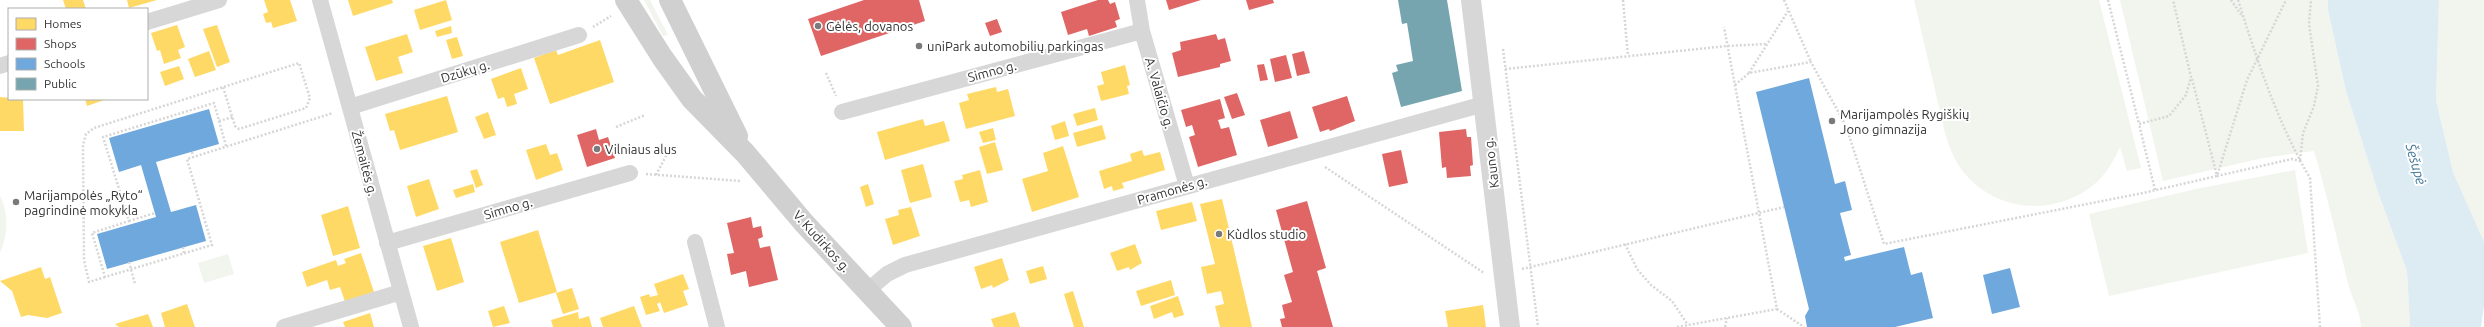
<svg xmlns="http://www.w3.org/2000/svg" width="2484" height="327" viewBox="0 0 2484 327" font-family="Ubuntu,sans-serif">
  <rect width="100%" height="100%" fill="#fff"/>
  <path fill="#f1f5ed" d="M644 0H650L668 35 663 36Z
    M1914 0H2099L2141 168 2127 171 2120 147C2114 159 2108 172 2097 182 2059 216 2000 214 1966 175 1956 164 1951 151 1946 137Z
    M2120 0H2328V10L2346 91 2379 195 2407 271 2410 327H2361C2360 310 2352 299 2348 283 2337 239 2327 195 2314 151L2263 158 2163 181Z
    M2439 0H2484V242L2453 172 2436 100Z
    M2295 170 2308 253 2109 296 2089 214 2196 189Z
    M0 196C9 213 8 235 0 253Z
    M228 254 234 274 204 283 198 263Z"/>
  <path fill="#ddebf3" d="M2328 0H2439L2436 100 2453 172 2484 242V306L2481 327H2410L2407 271 2379 195 2346 91 2328 10Z"/>
  <path fill="#ffd966" d="M63 0H83L86 9H66Z
    M127 0H157L129 8Z
    M264 0H290L297 21 273 28 271 22 266 23 263 14 268 12Z
    M348 0H392L393 3 353 16Z
    M446 0 452 20 420 30 414 10Z
    M177 25 185 47 178 50 181 58 164 64 160 50 157 51 151 33Z
    M217 25 230 62 217 67 203 29Z
    M451 26 452 33 437 37 435 31Z
    M407 34 413 52 398 57 403 73 376 81 365 47Z
    M457 37 463 56 452 59 446 40Z
    M600 40 614 82 550 104 534 58 556 50 558 55Z
    M209 51 216 70 195 77 188 59Z
    M1125 65 1130 85 1127 86 1129 94 1101 101 1097 86 1104 84 1101 72Z
    M179 66 184 79 165 86 160 72Z
    M521 68 528 89 514 94 517 104 507 107 504 97 498 99 491 79Z
    M996 87 997 92 1008 89 1015 116 966 129 959 103 969 100 967 94Z
    M447 96 458 132 400 150 394 130 390 131 385 114Z
    M0 97 23 99 24 131H0Z
    M85 99H107L87 106Z
    M1095 108 1098 120 1077 126 1073 114Z
    M488 112 496 135 484 139 475 117Z
    M923 119 925 126 944 121 950 141 885 160 877 132Z
    M1065 121 1069 136 1055 140 1051 126Z
    M1102 125 1106 139 1077 147 1073 133Z
    M993 128 996 140 983 143 979 132Z
    M995 142 1003 170 987 174 979 147Z
    M546 144 550 155 557 153 563 170 536 180 526 150Z
    M1063 146 1079 197 1032 212 1022 179 1048 171 1043 153Z
    M1142 150 1144 156 1160 152 1165 170 1122 183 1124 188 1113 191 1112 186 1104 189 1099 171 1132 161 1130 154Z
    M923 164 932 197 910 203 901 170Z
    M477 169 483 185 476 188 470 171Z
    M980 170 988 202 971 207 969 200 960 202 954 181 963 179 962 175Z
    M429 179 439 209 416 217 407 186Z
    M473 184 475 192 456 198 453 190Z
    M868 184 874 204 866 207 860 187Z
    M1222 199 1252 327H1220L1215 306 1224 304 1221 291 1207 294 1201 267 1215 264 1200 204Z
    M1192 202 1197 221 1161 230 1156 211Z
    M348 206 360 248 333 256 321 215Z
    M911 207 920 236 893 245 885 219 899 215 898 210Z
    M538 230 557 292 519 303 500 242Z
    M451 238 464 282 437 291 423 246Z
    M1135 244 1142 263 1130 270 1129 267 1117 271 1110 253Z
    M361 253 374 292 345 302 340 287 330 290 327 280 307 287 302 272 336 260 338 266 346 263 344 259Z
    M1002 258 1009 280 993 288 992 285 981 289 974 267Z
    M1043 266 1047 279 1030 284 1026 271Z
    M41 267 45 279 50 277 62 313 47 318 28 315 21 317 12 291 0 281Z
    M683 274 689 289 683 291 688 305 664 313 660 302 657 304 660 311 646 315 640 297 649 294 650 297 658 295 654 284Z
    M1171 280 1175 295 1141 306 1136 291Z
    M572 288 579 309 563 314 556 293Z
    M1073 291 1084 327H1074L1064 294Z
    M1178 296 1184 315 1174 318 1172 312 1154 319 1150 306Z
    M187 304 195 327H165L161 313Z
    M1483 305 1486 327H1448L1445 311Z
    M504 306 510 323 493 327 488 311Z
    M634 306 642 327H603L600 318Z
    M578 312 579 319 589 316 592 327H553L551 320Z
    M1015 312 1020 327H994L991 319Z
    M370 313 374 327H345L343 322Z
    M148 314 153 327H119L115 324Z"/>
  <path fill="#e06666" d="M864 0H919L925 21 821 56 808 19Z
    M1098 0H1108L1110 4 1115 2 1120 19 1115 21 1117 27 1089 36 1087 29 1068 35 1061 12Z
    M1166 0H1201L1169 10Z
    M1246 0H1273L1274 3 1249 10Z
    M997 19 1002 32 990 36 985 23Z
    M1216 34 1218 40 1225 38 1231 61 1220 64V67L1178 77 1172 53 1181 50 1180 42Z
    M1304 51 1310 73 1297 76 1292 54Z
    M1286 55 1292 78 1275 82 1270 59Z
    M1264 64 1268 80 1260 81 1257 65Z
    M1237 93 1245 115 1232 119 1224 97Z
    M1347 96 1355 121 1330 131 1329 129 1320 132 1312 107Z
    M1220 99 1225 118 1218 120 1221 129 1229 127 1237 155 1198 167 1189 137 1195 135 1192 125 1186 127 1181 110Z
    M1290 111 1298 138 1268 147 1260 120Z
    M596 129 599 140 608 137 615 158 587 167 577 135Z
    M1466 129 1467 137H1471L1473 165 1470 166 1471 176 1447 178 1446 167 1442 168 1439 132Z
    M1401 150 1408 183 1389 187 1382 154Z
    M1307 201 1326 268 1317 271 1333 327H1282L1280 319 1285 318 1282 305 1292 302 1284 275 1293 272 1276 210Z
    M751 217 753 228 761 226 763 237 758 239 760 248 770 246 778 280 749 287 746 271 731 275 727 254 734 253 727 223Z"/>
  <path fill="#6fa8dc" d="M1809 78 1835 184 1845 181 1852 210 1840 213 1851 255 1844 257 1845 261 1904 247 1911 275 1922 272 1933 318 1895 327H1807L1805 316 1809 309 1756 92Z
    M209 109 219 144 156 162 171 212 196 205 206 241 107 269 97 234 156 217 141 165 119 172 109 138Z
    M2010 268 2020 307 1992 314 1983 275Z"/>
  <path fill="#76a5af" d="M1398 0H1447L1462 91 1401 107 1392 73 1398 71 1396 65 1413 61 1407 23 1402 24Z"/>
  <g fill="none" stroke-linecap="round" stroke-linejoin="round">
    <path stroke="#d6d6d6" stroke-width="2.5" stroke-dasharray="2 2" stroke-linecap="butt" d="M1623 0 1628 56
      M1784 0 1811 62
      M2108 0 2139 124
      M2231 0 2242 16
      M2238 0C2257 60 2278 124 2310 178L2320 327
      M593 27 611 16
      M1503 49 1538 327
      M1505 69 1727 46 1767 44
      M826 73 836 96
      M1749 73 1788 11
      M2192 79 2217 176 2292 159 2300 161
      M1735 85 1749 73 1811 62 1846 126 1884 244 2143 193 2217 176 2247 80 2286 0
      M219 121 233 117
      M616 127 645 115
      M226 146 214 103 103 137 129 221 92 233 105 277 212 245 187 159 333 113
      M192 152 193 157
      M2300 160 2303 133 2314 106 2318 86 2309 24 2311 0
      M1325 167 1484 273
      M646 174 741 181
      M656 175 667 154
      M2155 190 2139 124 2169 116 2186 95 2191 77 2173 0
      M129 221 155 213
      M1625 244 1637 269 1651 285 1672 301 1688 325
      M183 247 184 254
      M129 262 135 284
      M1522 269 1784 207
      M105 277 89 282 84 260 83 145 86 134 94 128 299 63 310 98 306 108 239 129 235 126 223 87
      M1777 309 1804 327
      M1677 327 1777 309 1724 27
      M1725 327 1727 318"/>
    <path stroke="#d7d7d7" stroke-width="16" d="M320 0 411 327
      M1137 0 1142 31 1187 186
      M147 22 219 0
      M0 66 9 63
      M350 107 579 35
      M842 112 1142 31
      M695 242 717 327
      M387 243 630 173
      M867 291 887 274 905 265 1484 104
      M284 327 401 292"/>
    <path stroke="#d7d7d7" stroke-width="20" d="M1471 0 1510 327"/>
    <path stroke="#d0d0d0" stroke-width="22" d="M626 0 662 57 692 99 745 153 804 223 901 327
      M670 0 737 136"/>
  </g>
  <g fill="#7a7a7a" stroke="#fff" stroke-width="1.5">
    <circle cx="818" cy="26" r="4"/>
    <circle cx="919" cy="46" r="4"/>
    <circle cx="1832" cy="121" r="4"/>
    <circle cx="597" cy="149" r="4"/>
    <circle cx="16" cy="202" r="4"/>
    <circle cx="1219" cy="234" r="4"/>
  </g>
  <g text-anchor="middle" dominant-baseline="central" stroke-width="4" stroke-linejoin="round" paint-order="stroke">
    <g font-size="13" fill="#333" stroke="#fff" text-anchor="start">
      <text x="826" y="26">Gėlės, dovanos</text>
      <text x="927" y="46">uniPark automobilių parkingas</text>
      <text x="1840" y="114">Marijampolės Rygiškių<tspan x="1840" dy="15">Jono gimnazija</tspan></text>
      <text x="605" y="149">Vilniaus alus</text>
      <text x="24" y="195">Marijampolės „Ryto“<tspan x="24" dy="15">pagrindinė mokykla</tspan></text>
      <text x="1227" y="234">Kùdlos studio</text>
    </g>
    <g font-size="13" fill="#333" stroke="#fff">
      <text transform="translate(465 71) rotate(-17)">Dzūkų g.</text>
      <text transform="translate(992 71) rotate(-15)">Simno g.</text>
      <text transform="translate(1160 93) rotate(74)">A. Valaičio g.</text>
      <text transform="translate(365 163) rotate(75)">Žemaitės g.</text>
      <text transform="translate(1491 163) rotate(-97)">Kauno g.</text>
      <text transform="translate(1172 190) rotate(-16)">Pramonės g.</text>
      <text transform="translate(508 208) rotate(-16)">Simno g.</text>
      <text transform="translate(822 241) rotate(48)">V. Kudirkos g.</text>
    </g>
    <g font-size="14" font-style="italic" fill="#3f7597" stroke="#fff">
      <text transform="translate(2416 164) rotate(74)">Šešupė</text>
    </g>
  </g>
  <rect x="8" y="8" width="140" height="92" fill="#ffffff" stroke="#adadad"/>
  <rect x="16" y="18" width="20" height="12" fill="#ffd966" stroke="#adadad"/>
  <text x="44" y="28" font-size="12" fill="#333333">Homes</text>
  <rect x="16" y="38" width="20" height="12" fill="#e06666" stroke="#adadad"/>
  <text x="44" y="48" font-size="12" fill="#333333">Shops</text>
  <rect x="16" y="58" width="20" height="12" fill="#6fa8dc" stroke="#adadad"/>
  <text x="44" y="68" font-size="12" fill="#333333">Schools</text>
  <rect x="16" y="78" width="20" height="12" fill="#76a5af" stroke="#adadad"/>
  <text x="44" y="88" font-size="12" fill="#333333">Public</text>
</svg>
